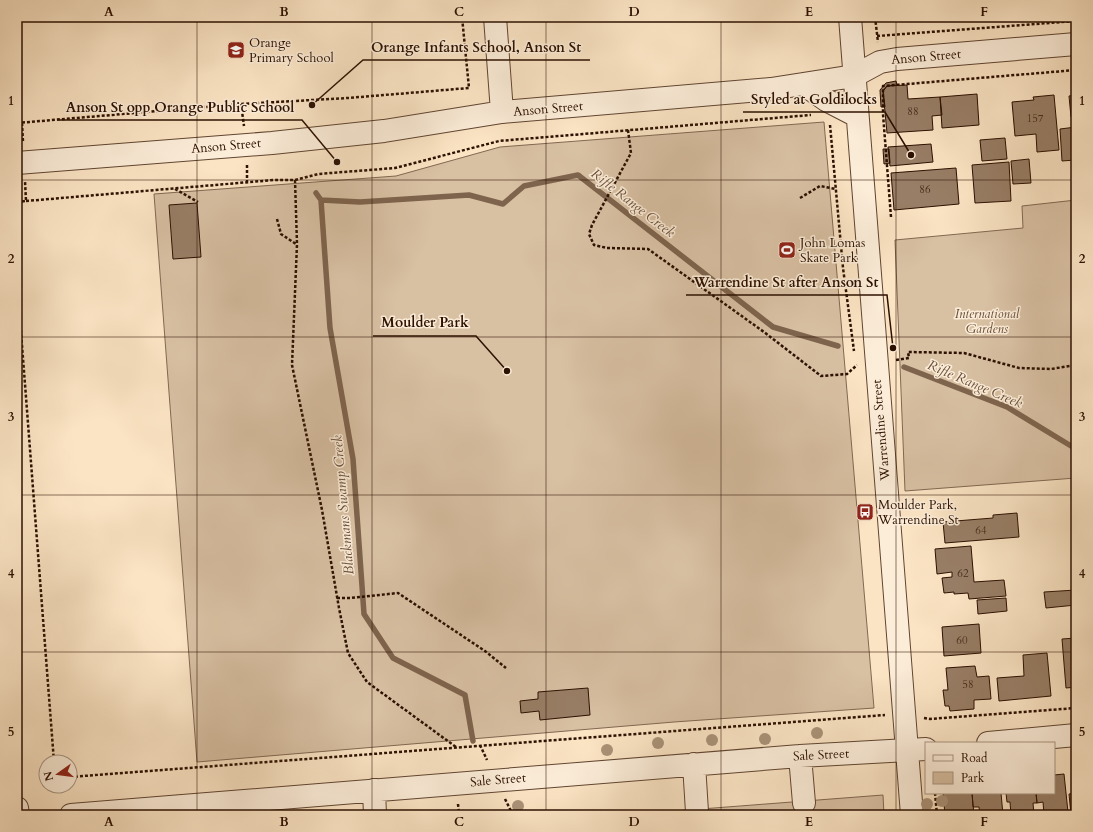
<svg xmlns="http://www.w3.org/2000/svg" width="1093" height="832" viewBox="0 0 1093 832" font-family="Cardo,serif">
  <rect width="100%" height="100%" fill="#fbe4c4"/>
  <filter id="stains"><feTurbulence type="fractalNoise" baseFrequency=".005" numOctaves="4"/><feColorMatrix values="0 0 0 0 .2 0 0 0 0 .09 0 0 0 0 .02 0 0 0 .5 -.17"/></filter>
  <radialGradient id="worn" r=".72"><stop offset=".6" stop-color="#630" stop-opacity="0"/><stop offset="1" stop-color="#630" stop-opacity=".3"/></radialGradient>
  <path fill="#d8c0a3" stroke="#826852" d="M824 122 874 708 674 722 197 762 154 194 396 176 500 147Z
    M1076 200V478L905 491 895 240 1023 228 1022 206Z
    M883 795 884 815H623Z"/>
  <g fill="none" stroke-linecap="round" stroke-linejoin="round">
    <path stroke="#7e644d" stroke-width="5.5" d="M316 193 321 200 330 328 353 459 364 614 393 658 465 695 473 741
      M321 200 360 202 469 195 503 204 524 186 578 175 773 327 838 346
      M904 367 1007 407 1076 449"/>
  </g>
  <path fill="#987e66" stroke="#2c1000" d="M896 81 897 85 887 86 883 91 885 107H881L880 90 886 83Z
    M907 85 908 99 940 97 942 115 932 116 933 130 887 133 883 91 887 86Z
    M977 94 979 125 942 128 940 97Z
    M1054 95 1059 150 1037 152 1036 134 1015 136 1012 102 1034 100 1033 97Z
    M1076 95V117H1071L1069 96Z
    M1076 127V151H1074L1075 160 1062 161 1060 129Z
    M1005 138 1007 159 982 161 980 140Z
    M931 144 933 162 890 166 888 147Z
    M883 149H889L890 163 884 164Z
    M1029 159 1031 183 1013 184 1011 161Z
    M1009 162 1011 201 975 203 972 165Z
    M956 168 959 204 894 210 891 173Z
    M197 203 201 257 173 259 169 205Z
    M1017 513 1019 537 945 543 943 522 993 518V515Z
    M971 546 974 582 1004 580 1006 596 969 599 968 593 954 594V592L944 593 942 578 952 577V572L937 574 935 549Z
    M1076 590V605L1046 608 1044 592Z
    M1006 598 1007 611 978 614 977 600Z
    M979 624 981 653 944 656 942 627Z
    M1076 638V687L1066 688 1062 639Z
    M1047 653 1051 696 999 701 997 678 1024 676 1023 655Z
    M975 666 977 677 989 676 991 699 974 700V709L950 711 949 706H945L943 690H948L946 668Z
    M588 688 590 715 540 720 539 711 521 713 520 701 538 699V692Z
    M1064 774 1068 812 1044 814 1043 802 1037 803 1036 793H1054V775Z
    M943 793H972L974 815H945Z
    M972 793H1001L1003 815H980L979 807H973Z
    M1006 793H1036L1037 803H1033L1034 815H1011L1010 802H1007Z
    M1076 793V815H1071L1069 794Z"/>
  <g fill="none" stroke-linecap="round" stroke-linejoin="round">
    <defs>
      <path id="minor" d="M495 17 502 112
        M850 17 912 815
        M803 84 826 100 857 116
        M17 163 272 143 384 131 502 112 771 89 854 76 880 62 897 59 1076 44
        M988 743 1076 735
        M800 756 804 803
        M694 764 697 812
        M374 790 375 815
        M17 808 18 815
        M71 815 800 756 926 749"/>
    </defs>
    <use href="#minor" stroke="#604531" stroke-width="24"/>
    <path stroke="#2c1000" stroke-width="2.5" stroke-dasharray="3 2" stroke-linecap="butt" d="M875 17 878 42
      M877 36 1076 21
      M241 104 244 126
      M17 123 241 104 348 98 469 88 462 17
      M22 123 23 142
      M830 125 843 268 854 351
      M628 130 631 153 592 225 589 234 594 245 607 248 648 249 764 332 821 376 847 374 857 365
      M247 165V182
      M295 180 297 244 292 365 322 510 339 608 348 653 367 682 456 747
      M175 189 198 202
      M800 198 820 186 836 189
      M26 201 274 180H295L318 174 395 168 499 141 811 115
      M17 202 26 201 25 181
      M891 217 883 114V86L1076 70
      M277 219 281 234 296 244
      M17 280 54 762
      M896 360 909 358 908 352 964 353 1019 368 1051 369 1076 365
      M337 598H350L398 593 485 651 506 668
      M924 718 930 719 1076 708
      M480 745 487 760
      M70 777 885 715
      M935 793 937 815
      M505 799 513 815
      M458 804 459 815"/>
    <use href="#minor" stroke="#fcedd9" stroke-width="22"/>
  </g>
  <g fill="#aa9278">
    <circle cx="817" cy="733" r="6"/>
    <circle cx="765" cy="739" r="6"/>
    <circle cx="712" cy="740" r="6"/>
    <circle cx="658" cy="743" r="6"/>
    <circle cx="607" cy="750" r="6"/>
    <circle cx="942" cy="801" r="6"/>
    <circle cx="927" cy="804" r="6"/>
    <circle cx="518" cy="806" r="6"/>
  </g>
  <path fill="none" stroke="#2c1000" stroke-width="1" stroke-opacity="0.55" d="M197 17V815M372 17V815M546 17V815M721 17V815M896 17V815M17 180H1076M17 337H1076M17 495H1076M17 652H1076"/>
  <defs>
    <symbol id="school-square" viewBox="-11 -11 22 22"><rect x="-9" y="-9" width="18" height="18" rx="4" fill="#8f2418" stroke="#fcedd9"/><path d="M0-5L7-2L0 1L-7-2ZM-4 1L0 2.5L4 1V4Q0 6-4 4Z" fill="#fff"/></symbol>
    <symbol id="stadium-square" viewBox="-11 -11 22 22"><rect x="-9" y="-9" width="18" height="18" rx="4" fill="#8f2418" stroke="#fcedd9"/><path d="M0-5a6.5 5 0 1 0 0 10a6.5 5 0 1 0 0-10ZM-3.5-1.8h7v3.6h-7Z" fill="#fff"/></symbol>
    <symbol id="bus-square" viewBox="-11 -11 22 22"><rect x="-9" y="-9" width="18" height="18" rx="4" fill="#8f2418" stroke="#fcedd9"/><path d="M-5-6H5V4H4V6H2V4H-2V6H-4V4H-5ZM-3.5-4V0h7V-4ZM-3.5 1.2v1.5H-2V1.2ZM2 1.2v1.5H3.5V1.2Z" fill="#fff"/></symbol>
  </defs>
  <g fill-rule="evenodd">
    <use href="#school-square" x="226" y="40" width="20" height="20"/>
    <use href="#stadium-square" x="777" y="240" width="20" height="20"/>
    <use href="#bus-square" x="855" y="502" width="20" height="20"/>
  </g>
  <g text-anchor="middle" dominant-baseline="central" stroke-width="3" stroke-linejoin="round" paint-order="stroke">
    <g font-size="11" fill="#472c1a">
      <text x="913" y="111">88</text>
      <text x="1035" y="118">157</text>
      <text x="925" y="189">86</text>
      <text x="981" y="530">64</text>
      <text x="963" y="573">62</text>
      <text x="962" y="640">60</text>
      <text x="968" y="684">58</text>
    </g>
    <g font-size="13" fill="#2c1000" stroke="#fcedd9" text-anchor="start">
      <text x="249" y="43">Orange<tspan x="249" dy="15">Primary School</tspan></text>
      <text x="800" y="243">John Lomas<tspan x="800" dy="15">Skate Park</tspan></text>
      <text x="878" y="505">Moulder Park,<tspan x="878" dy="15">Warrendine St</tspan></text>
    </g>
    <g font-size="13" fill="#2c1000" stroke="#fcedd9">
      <text transform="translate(926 57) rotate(-5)">Anson Street</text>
      <text transform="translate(548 109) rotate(-5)">Anson Street</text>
      <text transform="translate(226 146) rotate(-5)">Anson Street</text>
      <text transform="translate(881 430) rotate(-95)">Warrendine Street</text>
      <text transform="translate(821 755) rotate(-3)">Sale Street</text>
      <text transform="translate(498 780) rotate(-5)">Sale Street</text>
    </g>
    <g font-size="13" font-style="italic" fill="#684e39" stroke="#fcedd9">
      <text x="987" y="314">International<tspan x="987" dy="15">Gardens</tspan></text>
    </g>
    <g font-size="14" font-style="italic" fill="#6a4f3a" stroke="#fcedd9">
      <text transform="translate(633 203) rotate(38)">Rifle Range Creek</text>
      <text transform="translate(975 384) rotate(23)">Rifle Range Creek</text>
      <text transform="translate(343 505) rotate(-95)">Blackmans Swamp Creek</text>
    </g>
  </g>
  <path fill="none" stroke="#2c1000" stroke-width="1.5" d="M312 105L363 60H590M911 155L885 112H743M337 162L302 120H57M893 348L887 295H686M507 371L476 336H373"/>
  <g fill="#2c1000" stroke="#fcedd9" stroke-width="1.5">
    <circle cx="312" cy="105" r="4"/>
    <circle cx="911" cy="155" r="4"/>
    <circle cx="337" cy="162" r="4"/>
    <circle cx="893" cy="348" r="4"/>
    <circle cx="507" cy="371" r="4"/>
  </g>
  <g font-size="14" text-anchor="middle" font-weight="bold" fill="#2c1000" stroke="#fcedd9" stroke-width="3" stroke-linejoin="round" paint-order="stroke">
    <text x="476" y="52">Orange Infants School, Anson St</text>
    <text x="814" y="104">Styled at Goldilocks</text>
    <text x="180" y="112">Anson St opp Orange Public School</text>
    <text x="786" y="287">Warrendine St after Anson St</text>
    <text x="425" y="327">Moulder Park</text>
  </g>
  <rect width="1093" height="832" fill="none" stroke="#fbe4c4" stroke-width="44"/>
  <rect x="925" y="742" width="130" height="52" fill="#fcedd9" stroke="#a99582"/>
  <rect x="933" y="755" width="20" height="6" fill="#fcedd9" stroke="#a99582"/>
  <text x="961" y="762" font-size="12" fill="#2c1000">Road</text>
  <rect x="933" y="772" width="20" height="12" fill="#d8c0a3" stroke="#a99582"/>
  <text x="961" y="782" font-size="12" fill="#2c1000">Park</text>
  <g transform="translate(58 774) rotate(256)"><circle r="19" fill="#fcedd9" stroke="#a99582"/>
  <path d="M0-3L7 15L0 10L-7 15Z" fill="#8f2418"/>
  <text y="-6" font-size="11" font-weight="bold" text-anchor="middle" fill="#2c1000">N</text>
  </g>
  <rect x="22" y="22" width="1049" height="788" fill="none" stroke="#2c1000" stroke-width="1.5"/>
  <g font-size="13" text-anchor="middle" font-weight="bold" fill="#2c1000">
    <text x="109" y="16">A</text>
    <text x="284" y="16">B</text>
    <text x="459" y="16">C</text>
    <text x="634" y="16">D</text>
    <text x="809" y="16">E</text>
    <text x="984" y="16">F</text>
    <text x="11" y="105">1</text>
    <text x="1082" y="105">1</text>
    <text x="11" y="263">2</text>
    <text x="1082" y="263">2</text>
    <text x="11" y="421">3</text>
    <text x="1082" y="421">3</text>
    <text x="11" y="578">4</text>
    <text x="1082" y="578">4</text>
    <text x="11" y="736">5</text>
    <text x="1082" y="736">5</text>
    <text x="109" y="826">A</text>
    <text x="284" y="826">B</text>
    <text x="459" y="826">C</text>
    <text x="634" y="826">D</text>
    <text x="809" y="826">E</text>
    <text x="984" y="826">F</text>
  </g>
  <rect width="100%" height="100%" filter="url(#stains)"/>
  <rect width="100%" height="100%" fill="url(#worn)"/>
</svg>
